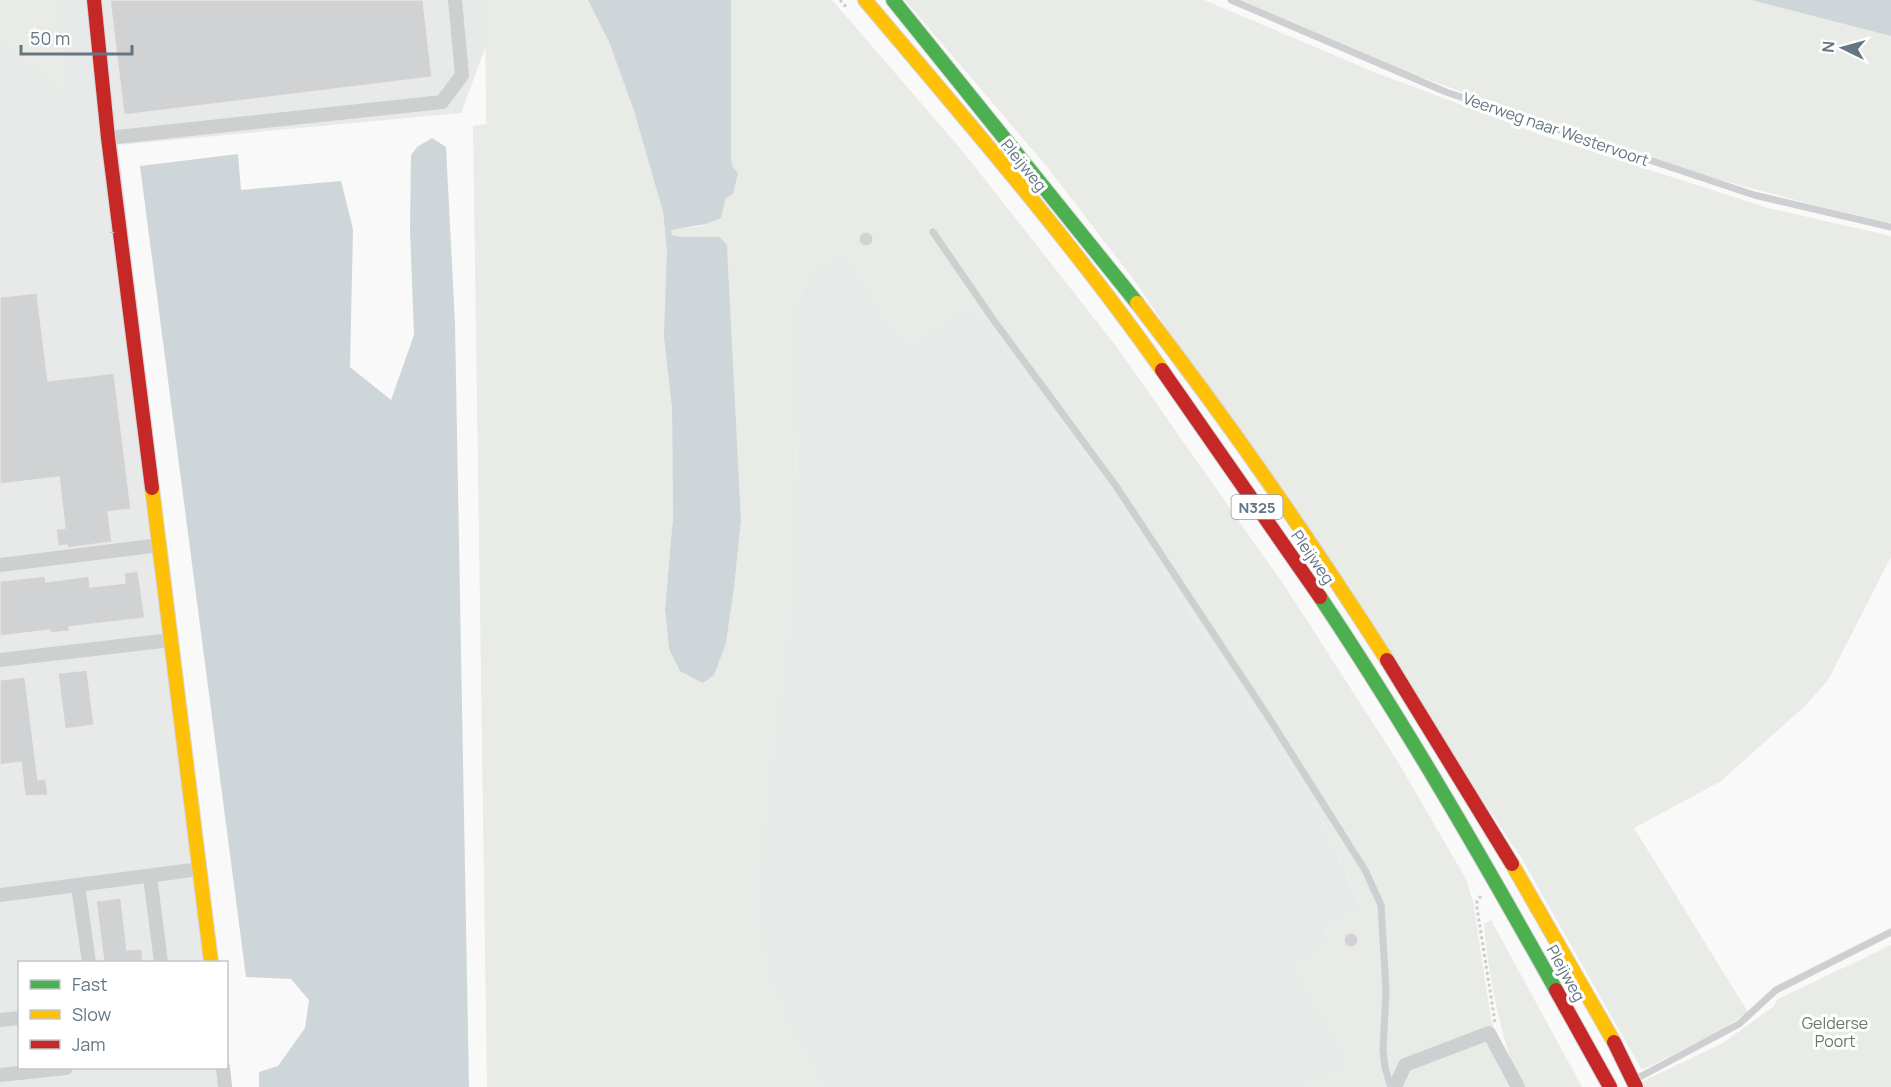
<svg xmlns="http://www.w3.org/2000/svg" width="1891" height="1087" viewBox="0 0 1891 1087" font-family="Manrope,sans-serif">
  <rect width="100%" height="100%" fill="#f9f9f9"/>
  <path fill="#e8e9e9" d="M0 0H503L461 113 118 145 217 962H20V1068H226L227 1041 232 1087H0Z
    M835 258 848 259 900 339 907 345 970 306 1026 376 1127 516 1308 792 1361 906 1331 923 1325 931 1324 949 1293 965 1349 1068 1298 1087H822L786 1019 768 975 756 911 759 865 775 733 795 585 797 465 791 349 792 321 797 302 808 279 821 264Z"/>
  <path fill="#e8ebe6" d="M13 0H57L69 98H64L58 89 7 44 0 42V2Z
    M485 0H588L609 42 634 111 663 212 667 252 670 373 672 408 673 517 665 609 669 649 726 643 734 588 741 520 727 245 720 237H682L671 235V229C681 228 695 228 705 225 721 218 731 188 738 173L732 165 731 155V0H832L960 148 1116 346 1286 588 1398 762 1466 879 1473 902 1491 1018 1504 1063 1514 1087H1298L1349 1068 1292 965 1323 949C1322 922 1340 917 1361 905L1308 792 1208 639 1127 516 1026 376 970 306 907 345 900 339 848 259C811 257 800 292 792 321L798 514 795 585 775 733 759 865 756 911 768 975 786 1019 822 1087H487L473 126 486 124Z
    M905 0H1204L1374 72 1541 135 1768 208 1891 236V557L1828 680 1806 705 1721 781 1634 828 1748 1012 1722 1030 1642 1070 1522 859 1137 284 1048 168Z
    M1240 0H1751L1891 36V223L1826 208 1679 169 1367 58Z
    M1491 920 1582 1087H1524C1503 1058 1486 961 1484 924Z
    M1891 945V1087H1631L1723 1043 1773 1007 1778 999Z"/>
  <path fill="#ced6d9" d="M588 0H731V155L732 165 738 173 733 194 726 198 721 218 706 224 671 230 672 235 682 237H720L727 245 741 520 734 588 726 643 714 675 703 683 680 671 669 649 665 609 673 517 672 408 664 336 667 252 663 212 634 111 609 42Z
    M1751 0H1891V36Z
    M432 138 446 147 455 324 469 1087H259V1072L278 1066 305 1028 309 1000 291 979 246 977 140 166 238 154 241 190 341 181 353 229 350 367 391 400 414 335 410 230 411 155 417 147Z"/>
  <path fill="#d0d2d3" stroke="#e8e8e8" stroke-width="1.5" d="M110 0H423L432 77 124 115Z
    M859 239a7 7 0 1 1 14 0a7 7 0 1 1-14 0Z
    M37 293 48 381 114 373 131 509 108 512 112 542 67 548V545L58 546 56 529 65 528 59 477 0 484V297Z
    M138 571 145 618 69 627 70 631 51 633 50 630 0 636V581L45 576 46 582 89 576 90 587 125 583 124 573Z
    M87 670 94 725 65 729 58 673Z
    M25 677 38 780 46 779 48 795 25 796 21 762 0 765V680Z
    M121 898 127 950 142 949 143 963H104L96 901Z
    M1344 940a7 7 0 1 1 14 0a7 7 0 1 1-14 0Z"/>
  <g fill="none" stroke-linecap="round" stroke-linejoin="round">
    <defs>
      <path id="fast" d="M893 0 1137 303
        M1320 597C1405 724 1481 856 1556 990"/>
      <path id="slow" d="M865 0C966 120 1072 242 1162 370
        M1137 303C1226 418 1309 538 1387 660
        M152 488 211 962
        M1512 864 1614 1042"/>
      <path id="jam" d="M94 0 108 138 152 488
        M1162 370 1320 597
        M1387 660 1512 864
        M1556 990 1610 1087"/>
    </defs>
    <use href="#fast" stroke="#d5d6d7" stroke-width="16"/>
    <use href="#slow" stroke="#d5d6d7" stroke-width="16"/>
    <use href="#jam" stroke="#d5d6d7" stroke-width="16"/>
    <path stroke="#cbcccd" stroke-width="3" stroke-dasharray="3 3" stroke-linecap="butt" d="M840 0 847 8
      M1481 896 1477 901V908L1495 1022"/>
    <path stroke="#cecfd0" stroke-width="7" d="M1231 0 1446 92 1754 195 1891 227
      M933 232 992 318 1116 486 1269 718 1365 870 1381 905 1386 991 1383 1050 1385 1068 1391 1087
      M1636 1079 1739 1024 1776 990 1891 932"/>
    <path stroke="#cecfd0" stroke-width="14" d="M108 138 442 102 462 75 455 0
      M0 565 160 545
      M0 660 171 640
      M150 877 161 962
      M78 886 89 962
      M0 895 200 869
      M0 1020 20 1018
      M223 1068 225 1087
      M0 1075 66 1068
      M1395 1087 1405 1065 1489 1033 1518 1087"/>
    <use href="#fast" stroke="#4caf50" stroke-width="14"/>
    <use href="#slow" stroke="#ffc107" stroke-width="14"/>
    <use href="#jam" stroke="#c62828" stroke-width="14"/>
    <path stroke="#c3c5c6" stroke-width="4.5" stroke-dasharray="9 4.5" stroke-linecap="butt" d="M112 233V232"/>
    <defs>
      <path id="jam-bridge" d="M1614 1042 1636 1087"/>
    </defs>
    <use href="#jam-bridge" stroke="#d5d6d6" stroke-width="16" stroke-linecap="butt"/>
    <use href="#jam-bridge" stroke="#c62828" stroke-width="14"/>
  </g>
  <g text-anchor="middle" dominant-baseline="central" stroke-width="6" stroke-linejoin="round" paint-order="stroke">
    <rect fill="#fff" stroke="#939fa8" stroke-width="1.5" x="1231.5" y="495" width="51" height="24" rx="4.5"/>
    <g font-size="15" font-weight="bold" fill="#657683">
      <text x="1257" y="507">N325</text>
    </g>
    <g font-size="16" fill="#657683" stroke="#fff">
      <text transform="translate(1556 129) rotate(19)">Veerweg naar Westervoort</text>
      <text transform="translate(1024 165) rotate(51)">Pleijweg</text>
      <text transform="translate(1313 557) rotate(55)">Pleijweg</text>
      <text transform="translate(1566 973) rotate(61)">Pleijweg</text>
    </g>
    <g font-size="16" fill="#687a64" stroke="#fff">
      <text x="1835" y="1023">Gelderse<tspan x="1835" dy="18">Poort</tspan></text>
    </g>
  </g>
  <rect x="18" y="961" width="210" height="108" fill="#ffffff" stroke="#c1c8cd" stroke-width="1.5"/>
  <rect x="30" y="980" width="30" height="9" fill="#4caf50" stroke="#c1c8cd" stroke-width="1.5"/>
  <text x="72" y="991" font-size="18" fill="#657683">Fast</text>
  <rect x="30" y="1010" width="30" height="9" fill="#ffc107" stroke="#c1c8cd" stroke-width="1.5"/>
  <text x="72" y="1021" font-size="18" fill="#657683">Slow</text>
  <rect x="30" y="1040" width="30" height="9" fill="#c62828" stroke="#c1c8cd" stroke-width="1.5"/>
  <text x="72" y="1051" font-size="18" fill="#657683">Jam</text>
  <g transform="translate(1843 48) rotate(275)" stroke="#ffffff" stroke-width="4.5" paint-order="stroke">
  <path d="M0-4.5L10 22L0 15L-10 22Z" fill="#657683"/>
  <text y="-9" font-size="16" font-weight="bold" text-anchor="middle" fill="#657683">N</text>
  </g>
  <path d="M21 45v9h111v-9" fill="none" stroke="#657683" stroke-width="3"/>
  <text x="30" y="45" font-size="18" fill="#657683" stroke="#ffffff" stroke-width="4.5" paint-order="stroke">50 m</text>
</svg>
